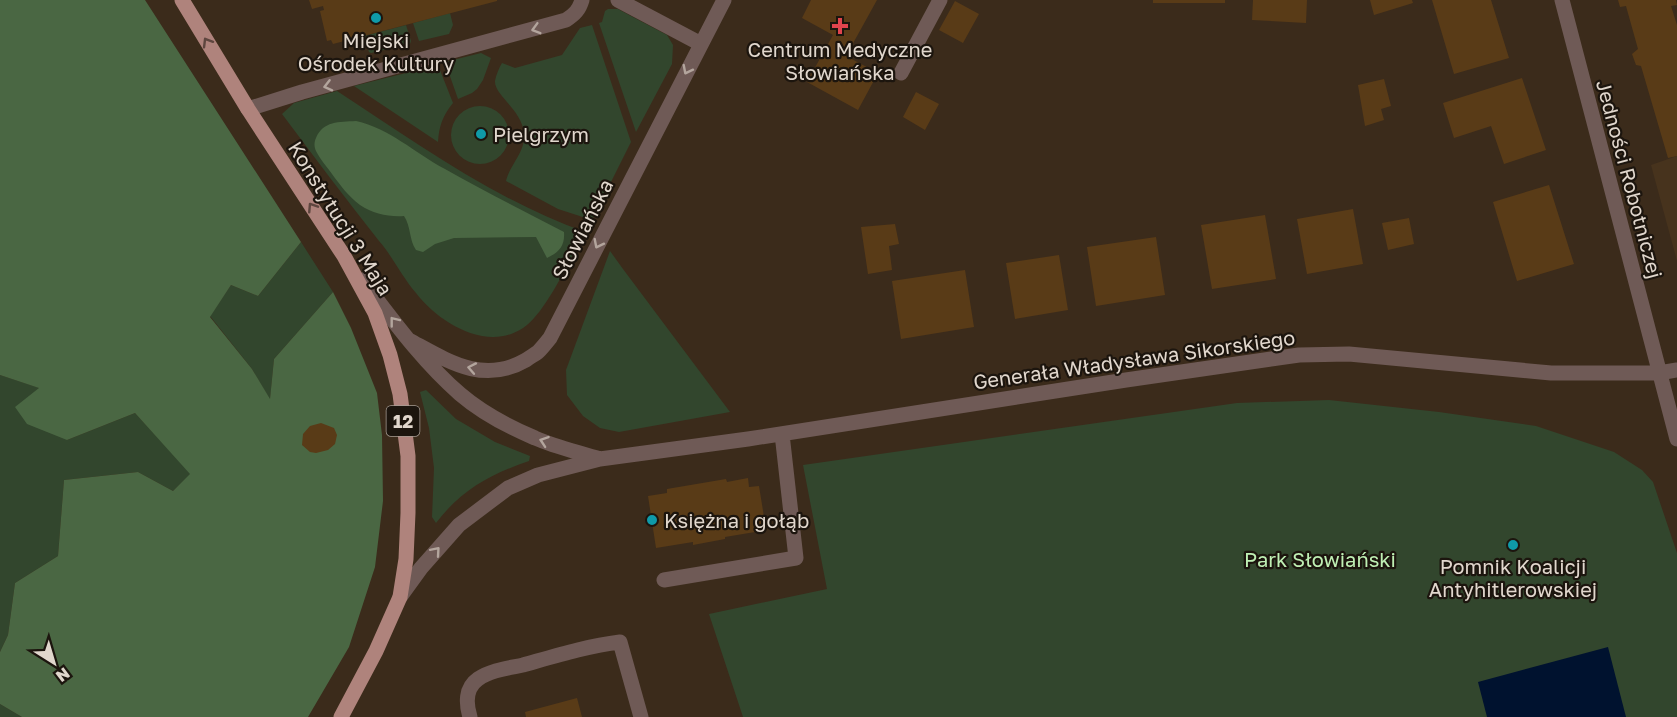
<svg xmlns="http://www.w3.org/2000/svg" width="1677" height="717" viewBox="0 0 1677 717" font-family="'Golos Text',sans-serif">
  <rect width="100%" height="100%" fill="#3b2b1b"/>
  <path fill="#47331d" d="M1677 156V261L1651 165Z"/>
  <path fill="#32462d" d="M608 9H618L629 15 667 35 673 45 672 64 636 132 599 23 602 22 605 11Z
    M450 13 453 25 449 34 419 41 413 23Z
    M406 25 411 41 410 44 371 53 369 52 364 36Z
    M592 25 631 142 592 220 558 209 506 181C510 164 526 152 524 133 522 110 494 95 495 81 496 75 499 68 502 63L515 68 562 55 580 28Z
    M481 53 491 58 483 80 477 89 472 93 458 99 445 62Z
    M438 65 453 103C443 115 439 126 438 142L354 86Z
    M337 91C415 142 497 201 585 232 570 258 547 312 523 328 487 352 439 323 416 293 402 277 393 257 379 241 346 199 314 157 282 114L294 103Z
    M451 135a29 29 0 1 1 58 0a29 29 0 1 1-58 0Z
    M301 242 333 292 274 359 270 400 252 369 210 316 231 285 258 296Z
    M610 251 623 269 730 412 619 432 600 428 583 416 567 395 566 370Z
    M0 375 40 388 67 440 135 413 191 474 173 491 138 472 64 480 58 556 15 583 8 635 0 652Z
    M426 390 456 419 495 442 530 456 529 461C491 474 461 490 436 523L432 517 434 468 429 428 420 392Z
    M1329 400 1439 412 1536 426 1614 452 1642 470 1653 482 1677 553V717H743L709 614 827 589 803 465 1237 403Z
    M0 704 22 717H0Z"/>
  <path fill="#4a6743" d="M0 0H145L301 242 258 296 231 285 210 317 252 369 270 399 274 359 333 292 351 328 377 393 382 435 383 501 375 567 349 647 308 717H22L0 704V652L8 635 15 583 58 556 64 480 138 472 173 491 190 474 135 413 67 440 27 424 15 407 39 388 0 375Z
    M356 121C389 128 415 153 445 169 484 191 524 211 564 232 565 246 559 252 547 258L536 237 454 238 435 244 423 252 416 250C409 240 411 226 404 216 389 217 373 214 360 205 349 197 340 185 332 174 327 167 320 159 316 151 314 147 314 142 316 138 323 121 339 122 356 121Z"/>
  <path fill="#00122f" d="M1608 647 1626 717H1487L1478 682Z"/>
  <path fill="#593b17" d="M309 0H497V1L333 44 331 40 327 41 320 11 324 10 323 6 312 9Z
    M811 0H877L846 56 878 73 858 110 807 82 833 35 802 18Z
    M1153 0H1225V3H1153Z
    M1253 0H1307L1306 23 1252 20Z
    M1370 0H1412L1413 3 1374 15Z
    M1432 0H1491L1509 58 1454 74Z
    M1618 0H1676L1677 5 1671 6 1677 25V156L1668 158 1641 66 1636 65 1632 54 1638 49 1626 6 1620 7Z
    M955 1 979 14 963 43 939 30Z
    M1522 78 1546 150 1504 164 1491 126 1454 138 1443 103Z
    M1384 79 1391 106 1381 109 1384 120 1365 126 1358 85Z
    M916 92 939 104 925 130 903 117Z
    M1549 185 1574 264 1517 281 1493 202Z
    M1353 209 1363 264 1307 274 1297 219Z
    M1265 215 1276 279 1212 289 1201 225Z
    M1409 218 1414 244 1388 250 1382 223Z
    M895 224 899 244 889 246 892 270 868 274 861 227Z
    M1156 237 1165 295 1096 306 1087 247Z
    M1059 255 1068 310 1015 319 1006 263Z
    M965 270 974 327 901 339 892 281Z
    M321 423 334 428 337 435 335 444 328 450 316 453 310 452 302 445 303 434 310 426Z
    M748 478 749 487 759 486 765 523 754 525 755 532 725 537V539L693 545V542L656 548 648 496 667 493V489L726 479 727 482Z
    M577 698 582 717H526L525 712Z"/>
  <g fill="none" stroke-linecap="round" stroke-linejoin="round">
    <path stroke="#6f5a56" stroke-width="15" d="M618 0 701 44
      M1562 0 1677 439
      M901 73 940 0
      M248 109 302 92 566 20C575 14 579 10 582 0
      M362 280C392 319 422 361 460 394 481 412 509 427 535 438 555 447 578 452 600 459
      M409 340C448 361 483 385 526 360 530 357 534 355 538 352 542 348 546 343 550 338L724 0
      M664 580 796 558 782 434
      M400 597 421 568 459 525 508 488 538 475 600 459 748 439 1126 380 1299 355 1349 354 1551 373H1659L1677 370
      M470 717C466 704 465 688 478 679 491 670 509 668 523 665 555 656 587 646 620 642L641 717"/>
    <path stroke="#af837c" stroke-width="15" d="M182 0 248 109 344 256 375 313 390 355 400 394 408 456V513L406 559 400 597 376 651 341 717"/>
  </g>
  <defs><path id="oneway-chevron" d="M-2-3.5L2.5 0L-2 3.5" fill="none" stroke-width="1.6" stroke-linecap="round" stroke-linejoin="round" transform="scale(1.5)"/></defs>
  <g stroke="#b3a59d">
    <use href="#oneway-chevron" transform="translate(536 29) rotate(164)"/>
    <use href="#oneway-chevron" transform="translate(687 70) rotate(117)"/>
    <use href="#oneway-chevron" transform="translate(328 86) rotate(166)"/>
    <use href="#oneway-chevron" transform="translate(598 244) rotate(117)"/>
    <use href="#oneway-chevron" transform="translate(394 321) rotate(-128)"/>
    <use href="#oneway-chevron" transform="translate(472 368) rotate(-169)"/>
    <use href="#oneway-chevron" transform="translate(544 441) rotate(-161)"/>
    <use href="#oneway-chevron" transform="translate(436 551) rotate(-49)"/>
  </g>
  <g stroke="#5e463f">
    <use href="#oneway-chevron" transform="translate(207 42) rotate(-121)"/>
    <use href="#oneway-chevron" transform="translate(312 207) rotate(-123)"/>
  </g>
  <g fill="#0f9aa8" stroke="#1c150e" stroke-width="2">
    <circle cx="376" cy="18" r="6"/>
    <circle cx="481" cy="134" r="6"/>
    <circle cx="652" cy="520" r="6"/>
    <circle cx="1513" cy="545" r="6"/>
  </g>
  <path fill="#e0444e" stroke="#1c150e" stroke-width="2" d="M837 17h6v6h6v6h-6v6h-6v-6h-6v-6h6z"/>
  <g text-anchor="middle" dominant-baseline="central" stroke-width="4.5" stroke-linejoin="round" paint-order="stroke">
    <rect fill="#1c150e" stroke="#a69d94" stroke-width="1.5" x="386.5" y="406" width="33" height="30" rx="4.5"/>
    <g font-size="18" font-weight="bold" fill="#e1d7cd">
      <text x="403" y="421">12</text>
    </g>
    <g font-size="20" fill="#e1d7cd" stroke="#1c150e">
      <text x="376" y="40">Miejski<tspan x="376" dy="23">Ośrodek Kultury</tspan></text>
      <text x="840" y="49">Centrum Medyczne<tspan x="840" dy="23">Słowiańska</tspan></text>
      <text x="493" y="134" text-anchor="start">Pielgrzym</text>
      <text x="664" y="520" text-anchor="start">Księżna i gołąb</text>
      <text x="1513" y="566">Pomnik Koalicji<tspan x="1513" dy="23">Antyhitlerowskiej</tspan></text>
    </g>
    <g font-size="20" fill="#e1d7cd" stroke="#1c150e">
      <text transform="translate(1630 179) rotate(75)">Jedności Robotniczej</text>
      <text transform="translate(341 218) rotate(58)">Konstytucji 3 Maja</text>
      <text transform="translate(582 229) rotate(-63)">Słowiańska</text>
      <text transform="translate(1134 359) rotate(-8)">Generała Władysława Sikorskiego</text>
    </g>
    <g font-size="20" fill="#bff0b4" stroke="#1c150e">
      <text x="1320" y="559">Park Słowiański</text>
    </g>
  </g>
  <g transform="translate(54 663) rotate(143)" stroke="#1c150e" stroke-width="4.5" paint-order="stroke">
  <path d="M0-4.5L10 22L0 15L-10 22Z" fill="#e1d7cd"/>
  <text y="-9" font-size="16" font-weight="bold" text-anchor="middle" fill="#e1d7cd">N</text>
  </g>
</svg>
